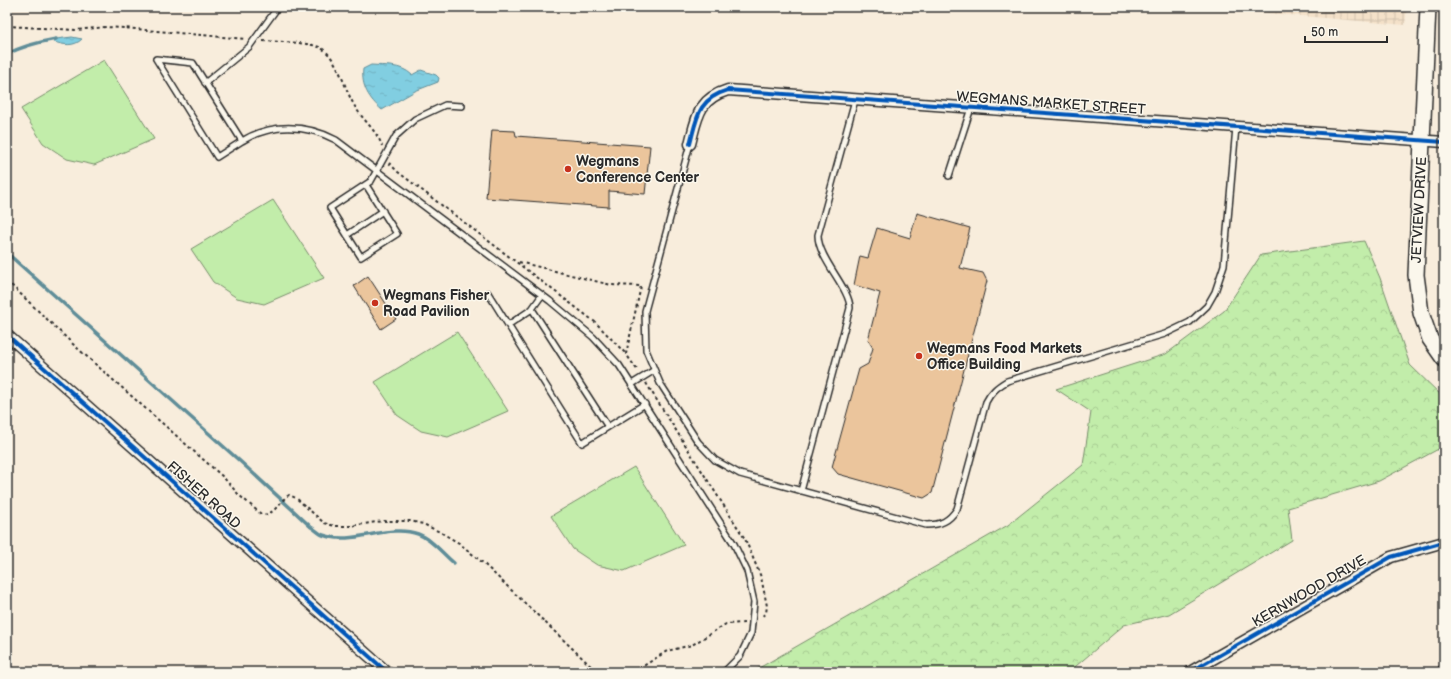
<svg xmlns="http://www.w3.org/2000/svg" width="1451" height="679" viewBox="0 0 1451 679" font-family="'Balsamiq Sans',sans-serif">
  <defs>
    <pattern id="industrial-grid" width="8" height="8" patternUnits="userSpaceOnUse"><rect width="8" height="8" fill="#f4e1c9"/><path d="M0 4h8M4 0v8" fill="none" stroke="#d1c1ad"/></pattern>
    <pattern id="forest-crowns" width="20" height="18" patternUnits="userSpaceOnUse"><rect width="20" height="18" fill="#c2edaa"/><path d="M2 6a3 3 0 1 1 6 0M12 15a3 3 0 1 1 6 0" fill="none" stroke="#a7cb92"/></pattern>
    <pattern id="water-ripples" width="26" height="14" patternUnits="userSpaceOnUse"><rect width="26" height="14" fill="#81cee1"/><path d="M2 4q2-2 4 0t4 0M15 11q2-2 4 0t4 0" fill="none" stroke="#70b1c1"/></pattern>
  </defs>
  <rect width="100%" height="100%" fill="#f8eddc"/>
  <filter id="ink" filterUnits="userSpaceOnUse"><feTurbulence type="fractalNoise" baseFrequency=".025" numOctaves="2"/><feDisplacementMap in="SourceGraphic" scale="8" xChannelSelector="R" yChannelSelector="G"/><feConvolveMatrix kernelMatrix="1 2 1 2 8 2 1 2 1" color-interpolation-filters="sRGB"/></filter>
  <g filter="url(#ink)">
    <path fill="url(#industrial-grid)" d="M1201 7H1407L1405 25Z"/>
    <path fill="#c2edaa" stroke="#768c6a" d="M104 60 154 139 94 165 67 159 43 143 21 109Z
      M273 200 324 278 264 304 237 298 213 282 191 249Z
      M457 332 508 411 448 437 421 431 397 415 375 382Z
      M634 467 684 545 624 571 597 565 573 549 551 516Z"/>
    <path fill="url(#forest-crowns)" stroke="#768c6a" d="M1364 241 1380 278 1410 365 1444 398V446L1379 481 1288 508 1292 540 1169 614 1124 625 1069 672H752L1008 525 1083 465 1091 412 1056 389 1166 354 1224 311 1261 255Z"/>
    <path fill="url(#water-ripples)" stroke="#5f8d98" d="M72 37 82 39C74 47 64 45 54 42L56 39Z
      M371 65C384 66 401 64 412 75L421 70 436 75 439 78 438 82 415 91 382 110C369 99 361 86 363 69Z"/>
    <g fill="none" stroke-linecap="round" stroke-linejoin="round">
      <path stroke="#5f8d98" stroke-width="3.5" d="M7 54C23 46 39 42 56 39
        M7 253 242 463 311 527C315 529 319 534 323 535 354 546 388 523 418 534 432 539 443 554 454 563"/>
    </g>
    <path fill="#ebc59c" stroke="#2b2b2b" d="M492 130 515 131 516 136 650 146 645 194 609 191V207L486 198Z
      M917 213 970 228 960 268 983 273 987 281 932 493 924 498 838 474 832 467 859 369 868 364 873 348 868 340 880 293 854 285 860 256 868 258 877 228 910 238Z
      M368 276 396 319 381 329 354 286Z"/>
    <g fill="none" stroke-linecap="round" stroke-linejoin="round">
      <defs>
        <path id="lane" d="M156 59 193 63 242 141 217 157Z
          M205 83 249 47 278 7
          M242 141C271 123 306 124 336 140L550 301 593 337 619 365 734 544 747 571 754 602 751 633 740 656 724 672
          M690 144 645 311 646 350 660 383 698 442 715 460 740 474 926 525C941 525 949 521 957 509L986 402C991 392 997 387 1007 381L1165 334 1190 322 1207 306 1215 292 1224 265 1236 127
          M949 176 971 108
          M366 185 397 234 361 257 330 208 371 181 396 136 415 119 445 105 462 106
          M347 235 383 211
          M488 293 582 443 645 404
          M532 309 542 295
          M508 325 532 309 608 427
          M632 384 653 371
          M801 491 850 308C850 288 818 259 818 235L855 100"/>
        <path id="street" d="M690 144C697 117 698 99 728 90L1444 142
          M7 335 387 672
          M1190 672 1391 557 1444 542
          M1443 672 1444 670"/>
        <path id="secondary" d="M1428 7 1416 275 1421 313 1430 339 1444 359"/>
      </defs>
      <use href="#lane" stroke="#2b2b2b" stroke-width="8"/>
      <use href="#street" stroke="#2b2b2b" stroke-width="13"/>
      <use href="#secondary" stroke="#2b2b2b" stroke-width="18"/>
      <path stroke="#2b2b2b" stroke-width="2" stroke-dasharray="3 3" stroke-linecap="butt" d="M7 26 76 30 106 27 124 28 245 39
        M263 41C277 42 311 42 321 48 338 58 344 87 353 103 361 119 377 130 382 146
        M389 163 398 172 595 322 626 354
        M519 262 611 285 641 286 626 354 638 371
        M7 281 76 347 223 477 239 495 261 514C273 518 280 500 289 495L296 498 324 523 335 526H351L383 521H410L423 524 440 532 459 543 483 563 597 672
        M646 383 745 539 761 577 767 606 766 613 761 617
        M634 672 667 651 692 645 726 624 744 623"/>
      <use href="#lane" stroke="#fbf7ec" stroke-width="5"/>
      <use href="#street" stroke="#fbf7ec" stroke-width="10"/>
      <use href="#secondary" stroke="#fbf7ec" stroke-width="15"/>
      <defs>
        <path id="cycleway" d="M690 144C697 117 698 99 728 90L1444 142
          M7 335 387 672
          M1190 672 1391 557 1444 542"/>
      </defs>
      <use href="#cycleway" stroke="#fbf7ec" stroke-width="6"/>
      <use href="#cycleway" stroke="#0057b8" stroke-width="4"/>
    </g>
  </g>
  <g fill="#c8321e" stroke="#fbf7ec" stroke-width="1.5">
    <circle cx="568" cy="169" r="4"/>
    <circle cx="375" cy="303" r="4"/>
    <circle cx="919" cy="356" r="4"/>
  </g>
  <g text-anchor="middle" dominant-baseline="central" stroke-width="3" stroke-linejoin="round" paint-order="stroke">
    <g font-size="14" fill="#2b2b2b" stroke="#fbf7ec">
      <text transform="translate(1051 103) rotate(4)">WEGMANS MARKET STREET</text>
      <text transform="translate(1419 210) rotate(-87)">JETVIEW DRIVE</text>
      <text transform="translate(204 495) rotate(42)">FISHER ROAD</text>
      <text transform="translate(1309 591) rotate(-30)">KERNWOOD DRIVE</text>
    </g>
    <g font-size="14" font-weight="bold" fill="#2b2b2b" stroke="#fbf7ec" text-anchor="start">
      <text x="576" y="161">Wegmans<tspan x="576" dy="16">Conference Center</tspan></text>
      <text x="383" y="295">Wegmans Fisher<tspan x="383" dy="16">Road Pavilion</tspan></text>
      <text x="927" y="348">Wegmans Food Markets<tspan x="927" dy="16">Office Building</tspan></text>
    </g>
  </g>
  <rect width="1451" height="679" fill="none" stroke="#fbf7ec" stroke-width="24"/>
  <rect x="12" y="12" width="1427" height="655" fill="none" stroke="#2b2b2b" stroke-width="1.5" filter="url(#ink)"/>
  <path d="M1305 36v6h82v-6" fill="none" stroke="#2b2b2b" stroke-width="2"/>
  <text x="1311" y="36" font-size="12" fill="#2b2b2b" stroke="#fbf7ec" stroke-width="3" paint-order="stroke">50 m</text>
</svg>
